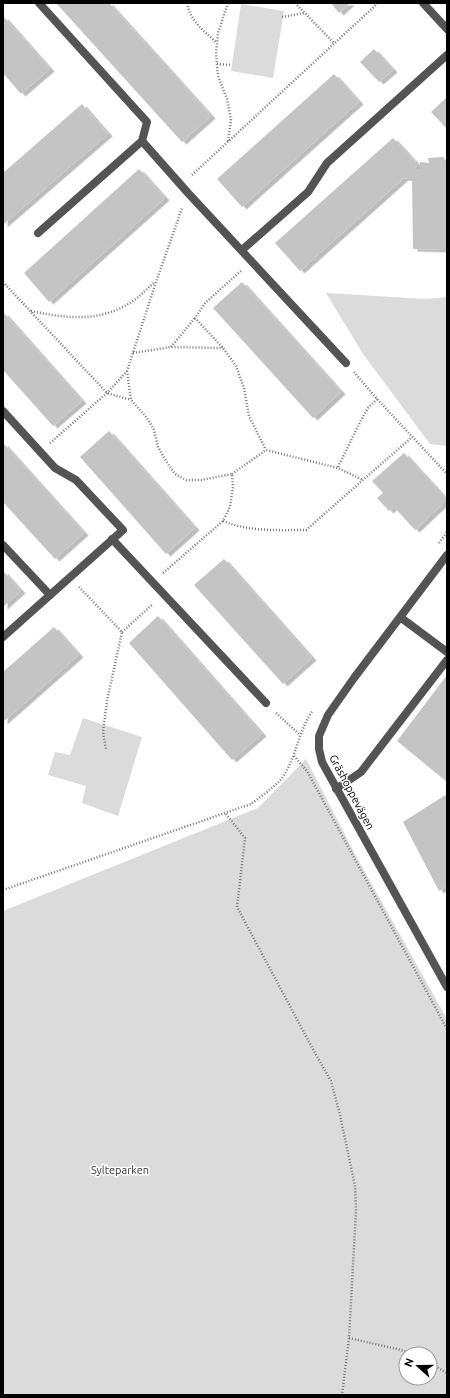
<svg xmlns="http://www.w3.org/2000/svg" width="450" height="1398" viewBox="0 0 450 1398" font-family="Ubuntu,sans-serif">
  <defs>
    <filter id="shadow"><feDropShadow dx="4.5" dy="2.5" stdDeviation="0" flood-color="#0004"/></filter>
  </defs>
  <rect width="100%" height="100%" fill="#fff"/>
  <path fill="#dbdbdb" fill-rule="evenodd" d="M241 4 284 11 273 78 231 71Z
    M326 293 426 299 447 297V446L430 444 363 354Z
    M83 718 142 737 118 816 82 803 86 786 48 775 55 752 70 755Z
    M306 759 355 854 447 1019V1395H3V911L258 808ZM406 1354H430V1378H406Z"/>
  <path fill="#c4c4c4" filter="url(#shadow)" d="M56 3H109L211 116 182 142Z
    M331 3H350L339 13Z
    M3 16 50 69 21 94 3 73Z
    M374 49 393 70 379 82 360 62Z
    M334 74 359 102 242 207 217 179Z
    M447 97V129L431 112Z
    M82 104 108 134 3 225V173Z
    M393 138 418 165 414 169H420V162L429 163 428 158 444 157 445 163H447V250L413 249 412 179 404 178 300 271 275 243Z
    M139 169 165 198 49 302 24 273Z
    M242 282 341 392 313 418 213 308Z
    M3 312 82 401 53 426 3 370Z
    M109 431 195 528 166 554 80 457Z
    M3 443 84 533 55 559 3 502Z
    M404 453 447 500 415 530 394 507 389 511 377 498 383 493 372 481Z
    M224 559 312 658 283 684 194 585Z
    M3 571 21 591 3 607Z
    M158 616 262 734 232 760 129 643Z
    M54 627 79 655 3 722V672Z
    M447 675V782L397 741Z
    M447 794V886L439 891 403 822Z"/>
  <g fill="none" stroke-linecap="round" stroke-linejoin="round">
    <path stroke="#767676" stroke-width="2.5" stroke-dasharray="1 2" stroke-linecap="butt" d="M187 3C190 21 204 31 217 43
      M228 3 218 33 216 54 218 76 227 99 231 120 228 142
      M295 3 334 43
      M282 17 304 13
      M217 64 232 65
      M192 175 378 3
      M241 271 205 303 195 318 223 348 236 366 244 388 249 416 266 450
      M3 282 107 393 131 400
      M31 311C69 319 104 323 137 298 143 293 149 287 155 282
      M171 347 195 318
      M133 353 171 347 223 348
      M127 371 131 400 147 418 154 430 158 447 166 461 175 474 186 480H201L232 474 233 487 230 507 223 521 163 573
      M354 372 377 399 447 474
      M50 443 107 393 127 371 156 282 182 208
      M338 467 360 422 368 408 377 399
      M232 474 266 450 338 468 363 480
      M223 521C250 532 278 530 306 530L412 437
      M439 543 447 532
      M79 587 122 632 107 701 103 732 106 750
      M122 632 153 604
      M276 713 300 735
      M294 756 307 771 447 1029
      M226 814 245 838 237 907 315 1053 331 1081 340 1115 355 1186 356 1211 349 1338 342 1395
      M3 890 251 804C260 797 276 786 282 778 297 757 298 731 313 710
      M349 1338 397 1349 413 1354
      M430 1363 447 1373"/>
    <path stroke="#545454" stroke-width="8" d="M3 545 50 595
      M447 555 354 678 328 715 319 736V749L322 762 447 987
      M400 617 447 652
      M336 789 361 772 447 660"/>
    <path stroke="#545454" stroke-width="8" d="M39 3 147 122 142 141 188 193 346 363
      M423 3 447 29
      M38 233 142 141
      M242 250 308 192 327 163 447 55
      M3 411 55 468 76 480 123 530 3 637
      M112 539 266 703"/>
  </g>
  <g text-anchor="middle" dominant-baseline="central" stroke-width="3" stroke-linejoin="round" paint-order="stroke">
    <g font-size="11" fill="#000" stroke="#fff">
      <text transform="translate(352 792) rotate(62)">Gräshoppevägen</text>
    </g>
    <g font-size="11" fill="#323232" stroke="#fff">
      <text x="120" y="1170">Sylteparken</text>
    </g>
  </g>
  <rect width="450" height="1398" fill="none" stroke="#000000" stroke-width="8"/>
  <g transform="translate(418 1366) rotate(291)"><circle r="19" fill="#ffffff" stroke="#999999"/>
  <path d="M0-3L7 15L0 10L-7 15Z" fill="#000000"/>
  <text y="-6" font-size="11" font-weight="bold" text-anchor="middle" fill="#000000">N</text>
  </g>
</svg>
